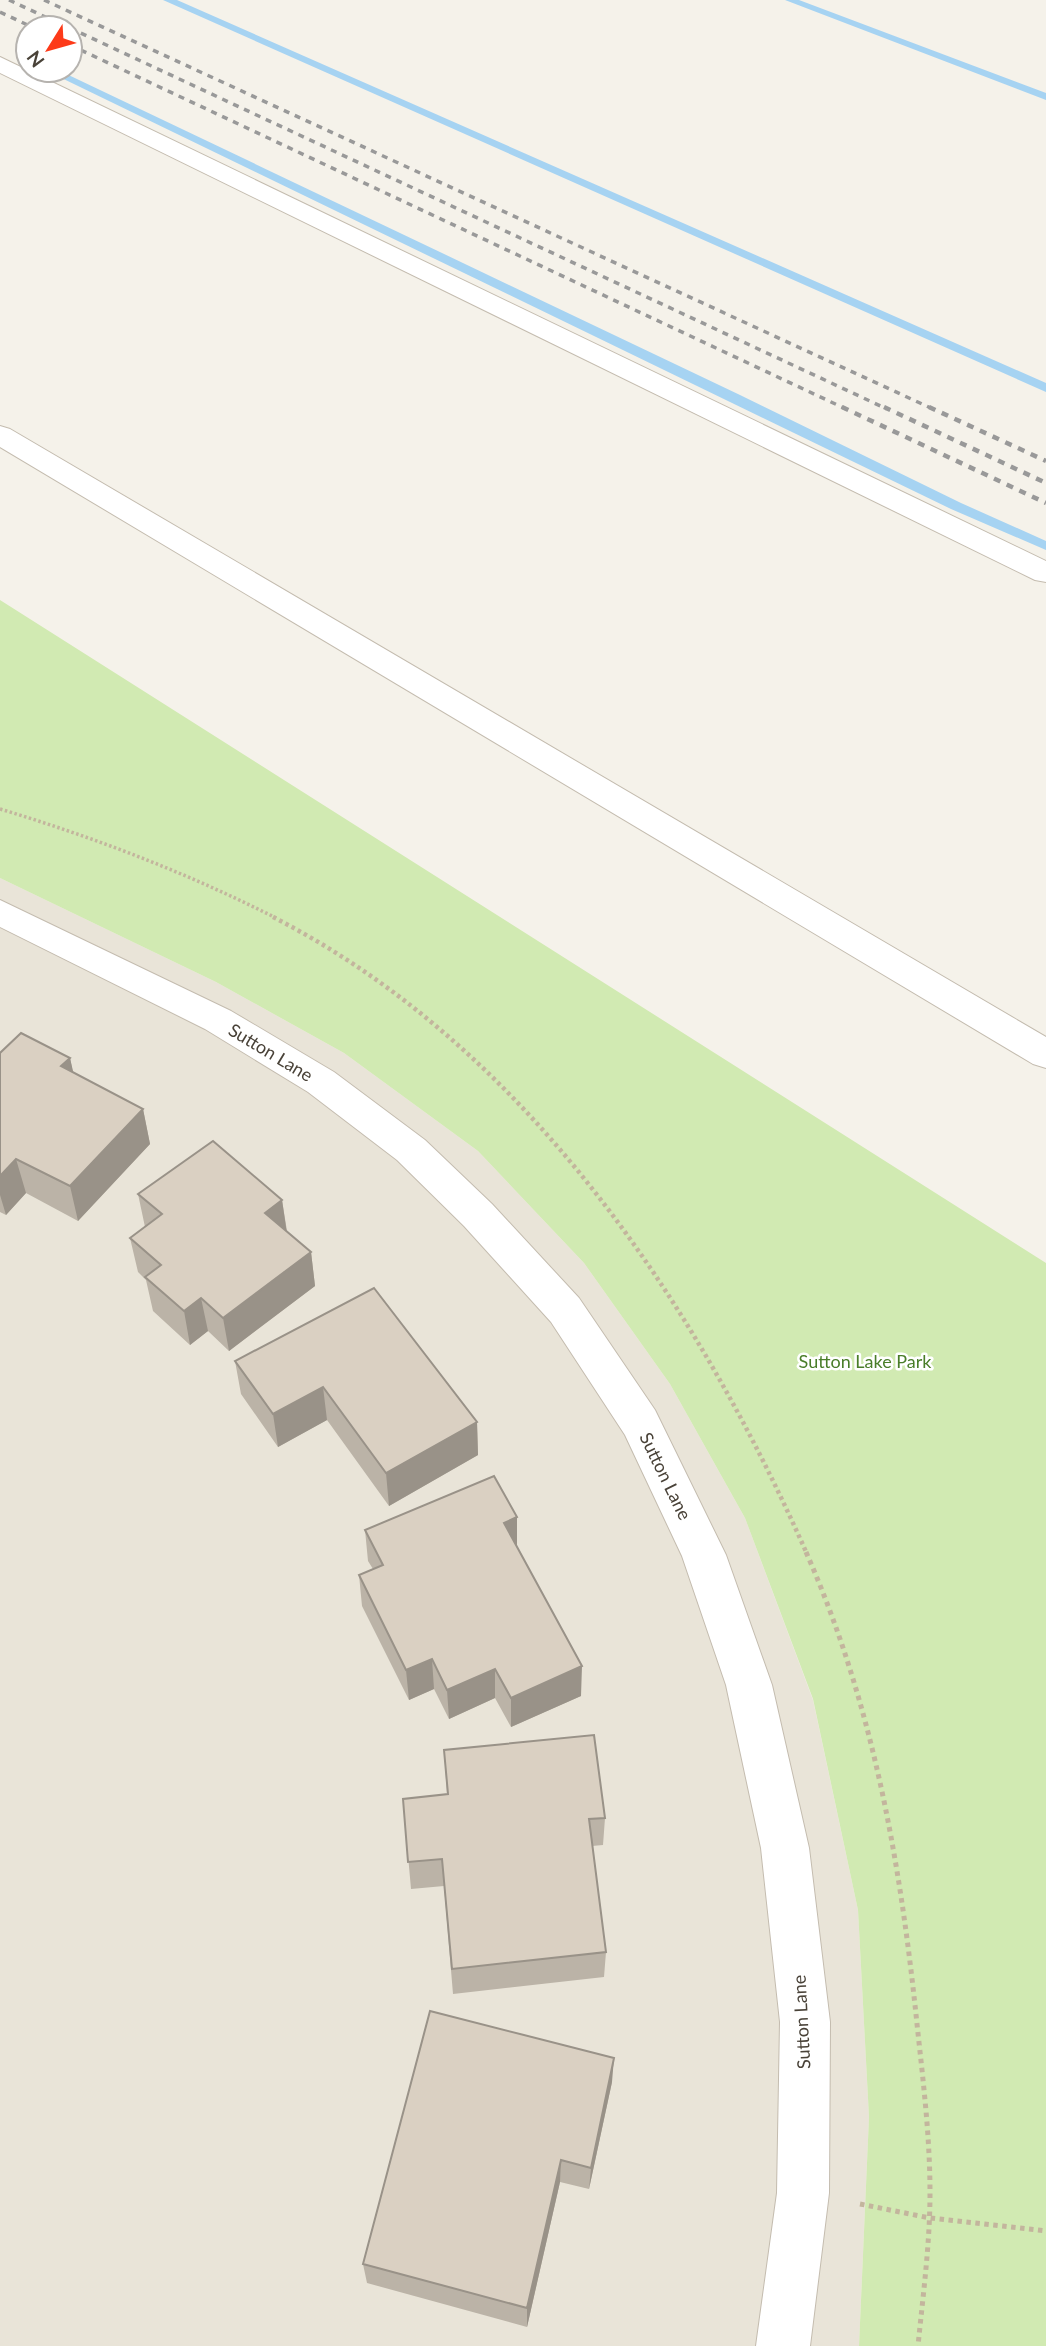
<svg xmlns="http://www.w3.org/2000/svg" width="1046" height="2346" viewBox="0 0 1046 2346" font-family="Lato,sans-serif">
  <rect width="100%" height="100%" fill="#f5f2ea"/>
  <path fill="#e9e4d8" d="M0 878 216 982 344 1053 478 1151 584 1263 670 1384 745 1518 813 1700 858 1910 869 2117 859 2346H0Z"/>
  <path fill="#d1eab2" d="M0 600 1046 1263V2346H859L869 2117 858 1910 813 1699 745 1518 670 1384 584 1263 478 1151 344 1053 216 982 0 878Z"/>
  <g fill="none" stroke-linecap="round" stroke-linejoin="round">
    <path fill="#a6d3f2" fill-rule="evenodd" d="M163 0H177L1046 383V392Z
      M785 0H799L1046 93V100Z
      M45 70H58L740 395 961 503 1046 541V550L951 509Z"/>
    <defs>
      <path id="minor" d="M0 57 1046 561V582L1035 580 0 73Z
        M0 426 10 429 1046 1037V1068L1033 1064 0 447Z
        M0 900 231 1011 334 1072 425 1140 492 1204 579 1298 655 1410 726 1555 772 1685 809 1848 830 2022 829 2193 810 2346H756L777 2193 780 2022 761 1848 726 1685 682 1556 625 1435 551 1322 464 1226 397 1160 308 1092 205 1029 0 927Z"/>
    </defs>
    <use href="#minor" stroke="#c4bcaf" stroke-width="2"/>
    <path stroke="#c3b59d" stroke-width="3.5" stroke-dasharray="2.5 2.5" stroke-linecap="butt" d="M0 809C96 838 187 873 276 918"/>
    <path stroke="#c3b59d" stroke-width="4.5" stroke-dasharray="3.5 3.5" stroke-linecap="butt" d="M273 917C525 1046 695 1301 807 1554"/>
    <path stroke="#c3b59d" stroke-width="5" stroke-dasharray="4.5 4.5" stroke-linecap="butt" d="M806 1552C873 1704 900 1860 917 2024 923 2080 930 2136 930 2193 930 2244 923 2295 918 2346
      M860 2204 930 2218 1046 2231"/>
    <use href="#minor" fill="#fff" fill-rule="evenodd"/>
    <path stroke="#999" stroke-width="3.5" stroke-dasharray="6 6" stroke-linecap="butt" d="M9 0 69 28
      M44 0 933 409
      M0 12 34 28
      M70 28 887 409
      M70 45 846 409"/>
    <path stroke="#999" stroke-width="4.5" stroke-dasharray="7 7" stroke-linecap="butt" d="M842 407 1046 503
      M884 407 1046 483
      M929 407 1046 461"/>
  </g>
  <path fill="#bbb3a7" d="M0 1053 70 1058 73 1073 143 1109 150 1144 78 1221 26 1193 6 1215 0 1212Z
    M138 1194 282 1200 287 1231 311 1252 315 1286 229 1351 208 1331 190 1345 153 1311 146 1280 138 1272 130 1238 145 1227Z
    M235 1361 477 1422 478 1455 389 1506 327 1420 278 1447 241 1394Z
    M365 1530 517 1547 581 1696 511 1727 495 1698 449 1719 434 1689 409 1700 362 1606 359 1575 373 1569 368 1561Z
    M444 1750 605 1818 603 1845 592 1846 606 1952 604 1977 453 1994 444 1886 411 1889 403 1799 447 1794Z
    M612 2082 589 2189 560 2182 527 2327 367 2283 363 2264Z"/>
  <path fill="#999288" d="M70 1058 78 1093 61 1066Z
    M143 1109 150 1144 78 1221 70 1186Z
    M16 1159 26 1193 6 1215 0 1195V1176Z
    M282 1200 287 1234 265 1213Z
    M311 1252 315 1286 229 1351 223 1318Z
    M201 1298 208 1331 190 1345 184 1311Z
    M323 1387 327 1420 278 1447 273 1414Z
    M477 1422 478 1455 389 1506 386 1473Z
    M517 1517V1549L504 1523Z
    M432 1659 434 1689 409 1700 406 1670Z
    M582 1666 581 1696 511 1727V1698Z
    M495 1669V1698L449 1719 447 1690Z
    M614 2058 612 2082 589 2189 591 2168Z
    M561 2160 560 2182 527 2327V2308Z"/>
  <path fill="#dad0c2" stroke="#999288" stroke-width="2" d="M21 1033 70 1058 61 1066 143 1109 70 1186 16 1159 0 1176V1053Z
    M213 1141 282 1200 265 1213 311 1252 223 1318 201 1298 184 1311 145 1277 161 1265 130 1238 162 1214 138 1194Z
    M374 1288 477 1422 386 1473 323 1387 273 1414 235 1361Z
    M494 1476 517 1517 504 1523 582 1666 511 1698 495 1669 447 1690 432 1659 406 1670 359 1575 383 1565 365 1530Z
    M594 1735 605 1818 589 1819 606 1952 452 1969 442 1859 408 1862 403 1799 448 1794 444 1750Z
    M430 2011 614 2058 591 2168 561 2160 527 2308 363 2264Z"/>
  <g text-anchor="middle" dominant-baseline="central" stroke-width="5" stroke-linejoin="round" paint-order="stroke">
    <g font-size="18" fill="#494238" stroke="#fff">
      <text transform="translate(271 1052) rotate(31)">Sutton Lane</text>
      <text transform="translate(666 1476) rotate(64)">Sutton Lane</text>
      <text transform="translate(801 2022) rotate(-93)">Sutton Lane</text>
    </g>
    <g font-size="18" fill="#497d29" stroke="#fff">
      <text x="865" y="1361">Sutton Lake Park</text>
    </g>
  </g>
  <g transform="translate(49 49) rotate(233)"><circle r="33" fill="#ffffff" stroke="#b6b3af" stroke-width="2"/>
  <path d="M0-5L12 26L0 18L-12 26Z" fill="#fd3a19"/>
  <text y="-10" font-size="19" font-weight="bold" text-anchor="middle" fill="#494238">N</text>
  </g>
</svg>
